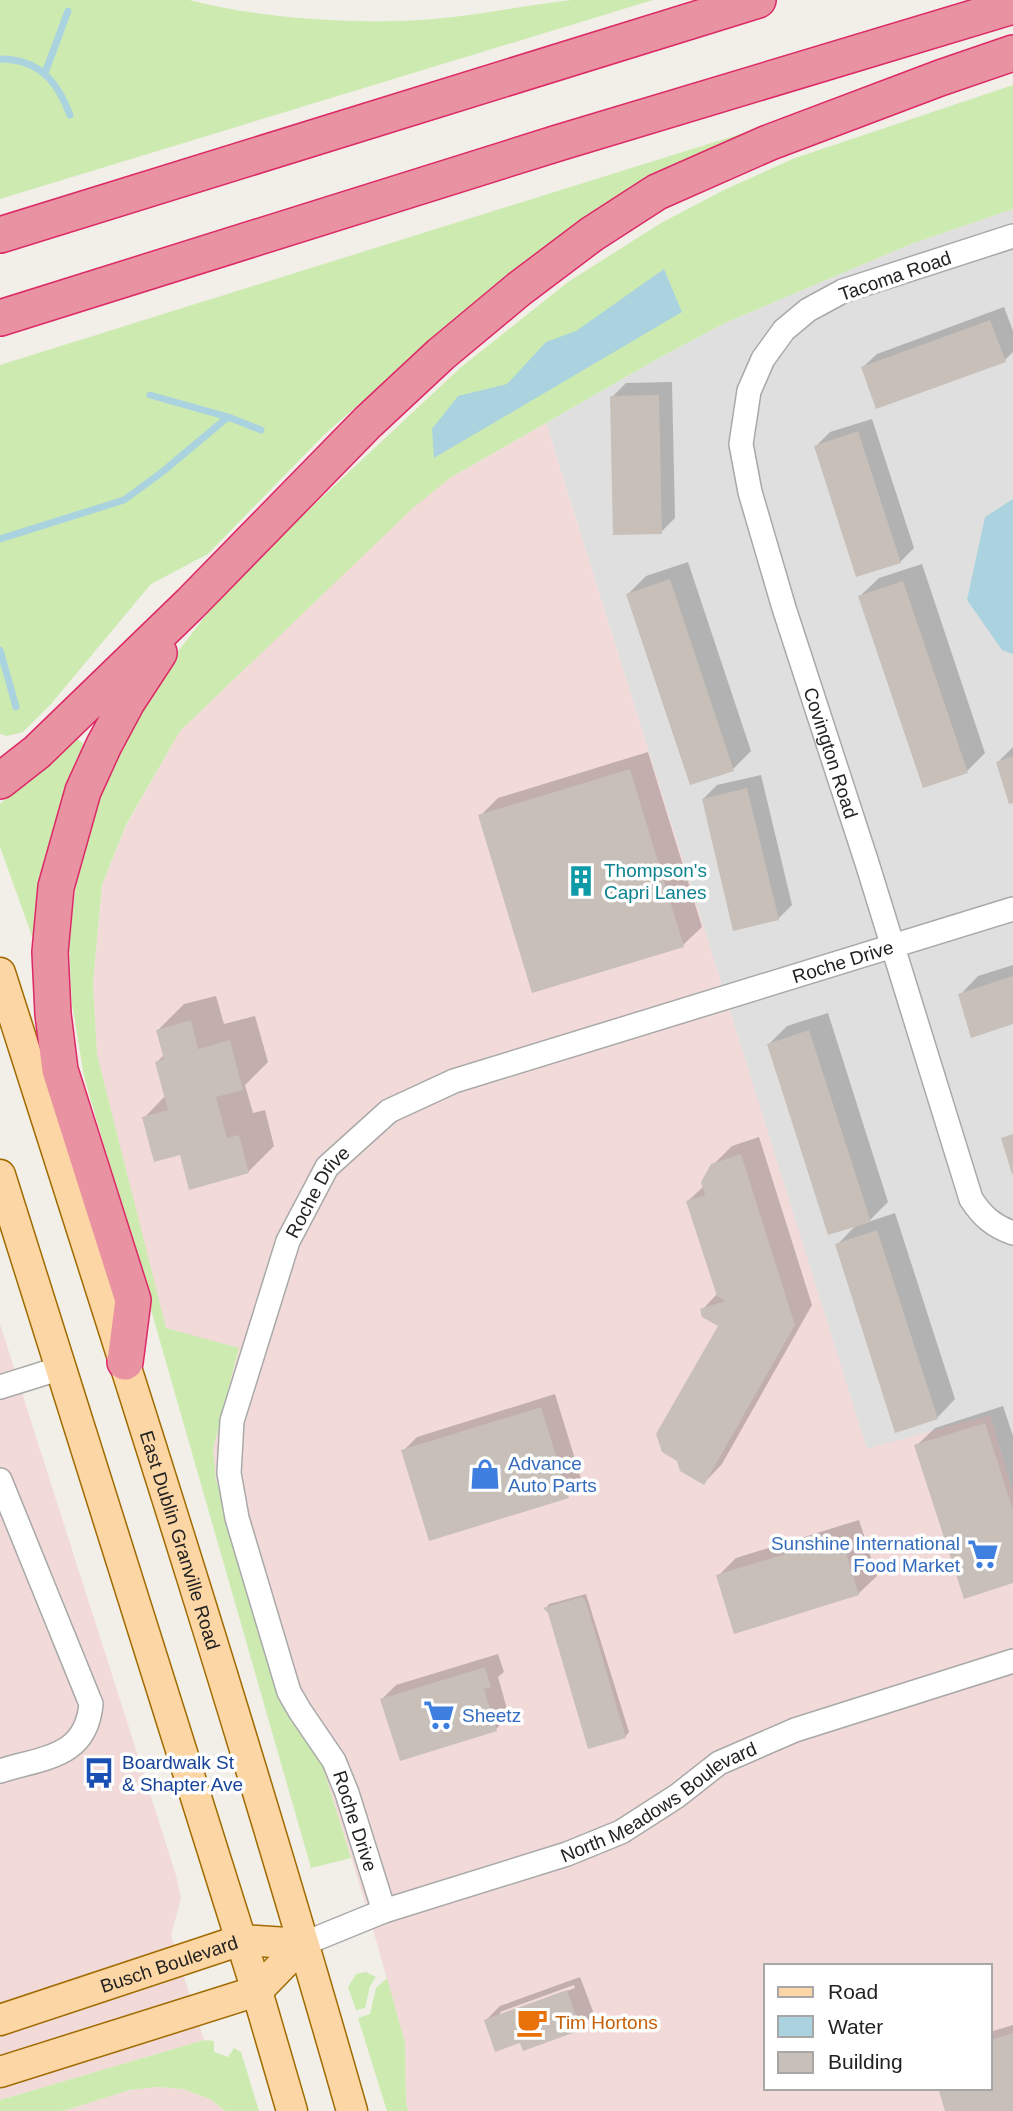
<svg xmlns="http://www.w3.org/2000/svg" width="1013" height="2111" viewBox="0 0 1013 2111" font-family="Arial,sans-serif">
  <rect width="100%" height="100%" fill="#f2efe9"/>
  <path fill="#e0dfdf" d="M1013 209V1493L990 1415 867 1450 546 423 659 358 725 323 911 244Z"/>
  <path fill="#f2dad9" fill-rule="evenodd" d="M546 423 867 1449 990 1415 1013 1493V2111H408L406 2102 405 2043 369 1915 322 1764 292 1722 282 1698 216 1480 213 1449 239 1349 166 1328 97 1055 93 983 102 885 126 826 180 731 413 507 450 478ZM766 1966H990V2088H766Z
    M0 1324 176 1875 181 1899 171 1935 204 2040 0 2100Z
    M157 2087 183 2089 210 2099 225 2111H63L130 2090Z"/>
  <path fill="#cdebb0" d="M0 0H189C262 19 359 25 434 19 481 15 526 5 572 0 599 0 626 0 653 0L0 199Z
    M1013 85V209L911 244 725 323 659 358 450 478 413 508 180 731 126 825 102 885 93 983 97 1054 166 1328 239 1348 213 1449 216 1480 282 1698 292 1722 322 1764 351 1858 311 1868 84 1076 72 1004 69 946 77 874 90 821 122 741 159 676 210 610 286 531 460 368 568 282 661 223 724 190 795 158Z
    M753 130 421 349 324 435 208 554 151 584 51 704 23 732 7 736 0 734V365Z
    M77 739 84 744 65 800 38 939H33L0 847V804Z
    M366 1972 376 1977 370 1986 365 2008 356 2010 348 1987 356 1974Z
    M387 1978 405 2043 406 2102 408 2111H387L358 2018 370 2014 376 1988Z
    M204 2040 214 2041V2052L228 2057 234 2048 241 2052 259 2111H225L210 2099 183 2089 157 2087 130 2090 63 2111H0V2100Z"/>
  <path fill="#aad3df" d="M664 269 682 312 434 458 432 429 458 396 507 384 546 342 576 331Z
    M1013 499V654L1002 650 967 600 985 517Z"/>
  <path fill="#0003" fill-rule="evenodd" d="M1004 307 1013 331V352L1005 360 863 367 877 354Z
    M672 382 675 518 661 532 612 397 626 383Z
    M872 419 914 548 900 562 816 446 830 432Z
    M688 562 751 751 733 769 628 594 646 576Z
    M922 564 985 753 967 771 860 596 879 578Z
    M1013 747V801L998 762Z
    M648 752 702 927 683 945 534 991 480 816 498 798Z
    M761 775 792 905 778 919 703 799 717 785Z
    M1013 965V1023L960 995 978 976Z
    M216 996 224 1024 255 1016 268 1062 245 1085 253 1113 265 1110 274 1146 248 1172 181 1153 144 1118 166 1095 157 1062 164 1055 158 1030 184 1004Z
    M828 1013 888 1202 868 1222 895 1213 955 1399 937 1418 837 1245 857 1224 769 1044 787 1026Z
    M759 1137 812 1305 722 1464 704 1483 720 1325 702 1310 718 1293 688 1201 704 1186 713 1165 732 1146Z
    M555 1394 582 1482 568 1496 403 1451 417 1437Z
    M1003 1406 1013 1436V1581L916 1446 935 1428Z
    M859 1520 877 1576 858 1594 718 1576 736 1558Z
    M586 1594 629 1732 625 1737 546 1608 549 1604Z
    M498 1654 504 1672 498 1677 509 1716 496 1729 382 1699 396 1685Z
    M580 1977 594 2014 580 2028 521 2041 486 2020 500 2006ZM574 1985 575 1988 500 2016V2012Z
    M1013 2025V2111H947L990 2088V2032Z"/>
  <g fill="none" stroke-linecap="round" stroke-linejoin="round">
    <path stroke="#aad3df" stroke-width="7" d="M0 59C39 59 57 81 70 115
      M45 73 68 11
      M150 395 228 417 261 430
      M0 539 124 500 161 473 228 417
      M0 650 16 707"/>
  </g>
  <path fill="#c7bfb8" d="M990 320 1006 362 876 409 861 367Z
    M659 395 662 534 613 535 610 396Z
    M858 431 901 563 856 577 814 446Z
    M670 579 734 771 690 785 626 594Z
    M903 581 968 773 923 788 858 596Z
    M1013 756V803L1009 804 996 762Z
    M630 769 684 947 532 993 478 815Z
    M747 788 779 920 733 931 702 799Z
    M1013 976V1024L971 1038 958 994Z
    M191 1020 198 1049 230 1040 243 1090 216 1097 227 1138 239 1135 249 1173 189 1190 180 1155 154 1162 142 1117 168 1110 155 1062 164 1059 156 1030Z
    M809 1030 871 1222 828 1235 767 1044Z
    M1013 1134V1174H1012L1001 1138Z
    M741 1154 795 1325 704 1485 680 1471 677 1461 662 1452 656 1434 718 1326 702 1317 700 1309 725 1301 717 1296 686 1201 705 1195 701 1182 711 1164Z
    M877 1230 938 1419 895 1433 835 1244Z
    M541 1407 569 1498 429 1541 401 1450Z
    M985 1423 1013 1510V1583L964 1599 914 1445Z
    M841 1537 859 1595 734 1634 716 1575Z
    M582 1597 586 1602 626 1738 588 1749 548 1613 543 1608Z
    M485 1667 491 1687 484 1689 497 1731 400 1761 380 1699Z
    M567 1990 581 2030 523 2051 520 2043 495 2052 484 2020Z
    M1013 2033V2111H945L938 2088H990V2040Z"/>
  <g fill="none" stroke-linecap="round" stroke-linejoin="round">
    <defs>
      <g id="minor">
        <path id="s1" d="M1013 236 843 291 808 310 784 330 763 359 749 391 741 444 750 492 784 608 867 863 971 1199C982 1216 993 1226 1013 1233"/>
        <path d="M0 1387 61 1368"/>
        <path d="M0 1480 91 1704C86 1758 44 1757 0 1771"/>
        <path id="s2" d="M384 1911 347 1793 334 1761 300 1711 289 1692 237 1518 229 1473 232 1421 288 1241 327 1167 389 1111 454 1081 1013 909"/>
        <path id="s3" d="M303 1944 384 1911 567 1854 621 1832 677 1796 719 1763 795 1730 1013 1661"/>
      </g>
      <g id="major">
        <path id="s4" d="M0 973C121 1351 243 1729 352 2111"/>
        <path d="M0 1175 257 1991 292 2111"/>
        <path id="s5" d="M0 2020 241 1940 303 1944"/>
        <path d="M0 2072 257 1991 303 1944"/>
      </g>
      <path id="highway" d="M0 235 758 0
        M0 318 558 143 1013 6
        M0 781 37 752 190 604 368 422 441 354 519 289 592 234 657 192 768 143 940 78 1013 53
        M125 1362 133 1300 60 1070 53 1014 50 952 56 887 83 791 104 745 127 702 159 653"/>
    </defs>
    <use href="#minor" stroke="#a9a9a9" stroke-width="26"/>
    <use href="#major" stroke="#a06b00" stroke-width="33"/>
    <use href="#highway" stroke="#dc2a67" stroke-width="38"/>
    <use href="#minor" stroke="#fff" stroke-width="23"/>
    <use href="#major" stroke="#fcd6a4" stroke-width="30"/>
    <use href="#highway" stroke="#e892a2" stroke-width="35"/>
  </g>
  <defs>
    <symbol id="building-bare" viewBox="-9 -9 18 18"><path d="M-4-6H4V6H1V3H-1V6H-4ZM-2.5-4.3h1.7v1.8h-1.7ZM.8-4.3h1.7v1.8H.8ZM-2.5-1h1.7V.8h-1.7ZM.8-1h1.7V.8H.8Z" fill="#0f9aa8" stroke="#fff" stroke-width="2.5" paint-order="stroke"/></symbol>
    <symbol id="shop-bare" viewBox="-9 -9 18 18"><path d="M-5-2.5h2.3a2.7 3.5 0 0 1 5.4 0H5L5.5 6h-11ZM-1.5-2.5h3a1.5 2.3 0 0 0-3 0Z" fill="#3f7fe0" stroke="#fff" stroke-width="2.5" paint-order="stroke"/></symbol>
    <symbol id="supermarket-bare" viewBox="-9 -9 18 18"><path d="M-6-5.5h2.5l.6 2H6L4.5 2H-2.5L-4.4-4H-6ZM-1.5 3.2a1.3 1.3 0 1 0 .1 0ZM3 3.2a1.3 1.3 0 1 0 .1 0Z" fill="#3f7fe0" stroke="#fff" stroke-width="2.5" paint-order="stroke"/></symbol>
    <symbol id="bus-bare" viewBox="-9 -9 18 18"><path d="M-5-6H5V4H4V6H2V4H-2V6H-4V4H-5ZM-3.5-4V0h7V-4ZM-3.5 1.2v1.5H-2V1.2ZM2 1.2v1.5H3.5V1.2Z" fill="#1a4fb4" stroke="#fff" stroke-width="2.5" paint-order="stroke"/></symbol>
    <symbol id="cafe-bare" viewBox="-9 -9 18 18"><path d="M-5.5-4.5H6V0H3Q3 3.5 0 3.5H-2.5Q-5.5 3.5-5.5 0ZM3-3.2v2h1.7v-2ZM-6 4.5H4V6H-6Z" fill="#e8710a" stroke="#fff" stroke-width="2.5" paint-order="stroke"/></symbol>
  </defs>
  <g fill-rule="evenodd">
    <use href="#building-bare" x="559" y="859" width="44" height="44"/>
    <use href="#shop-bare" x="463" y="1452" width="44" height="44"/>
    <use href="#supermarket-bare" x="961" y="1532" width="44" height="44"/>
    <use href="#supermarket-bare" x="417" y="1693" width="44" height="44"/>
    <use href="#bus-bare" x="77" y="1751" width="44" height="44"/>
    <use href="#cafe-bare" x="510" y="2000" width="44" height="44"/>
  </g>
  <g text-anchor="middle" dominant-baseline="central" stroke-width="7" stroke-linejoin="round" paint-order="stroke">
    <g font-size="19" fill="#222" stroke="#fff">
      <text transform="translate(895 276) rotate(-19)">Tacoma Road</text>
      <text stroke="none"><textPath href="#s1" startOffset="696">Covington Road</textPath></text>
      <text stroke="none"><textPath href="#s2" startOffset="1354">Roche Drive</textPath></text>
      <text stroke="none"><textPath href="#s2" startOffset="766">Roche Drive</textPath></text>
      <text stroke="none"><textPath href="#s4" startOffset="595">East Dublin Granville Road</textPath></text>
      <text stroke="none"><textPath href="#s3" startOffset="385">North Meadows Boulevard</textPath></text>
      <text transform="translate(355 1821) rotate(72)">Roche Drive</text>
      <text stroke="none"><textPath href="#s5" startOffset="178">Busch Boulevard</textPath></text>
    </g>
    <g font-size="19" fill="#0d838f" stroke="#fff" text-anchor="start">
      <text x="604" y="870">Thompson's<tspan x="604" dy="22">Capri Lanes</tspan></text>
    </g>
    <g font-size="19" fill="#366cbe" stroke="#fff" text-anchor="start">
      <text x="508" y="1463">Advance<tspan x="508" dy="22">Auto Parts</tspan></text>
      <text x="960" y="1543" text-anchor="end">Sunshine International<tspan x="960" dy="22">Food Market</tspan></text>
      <text x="462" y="1715">Sheetz</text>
    </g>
    <g font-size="19" fill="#164399" stroke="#fff" text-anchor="start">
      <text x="122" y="1762">Boardwalk St<tspan x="122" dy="22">&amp; Shapter Ave</tspan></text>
    </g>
    <g font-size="19" fill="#c56008" stroke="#fff" text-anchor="start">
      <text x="555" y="2022">Tim Hortons</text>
    </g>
  </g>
  <rect x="764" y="1964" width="228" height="126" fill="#ffffff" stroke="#a7a7a7" stroke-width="2"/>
  <rect x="778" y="1987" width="35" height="10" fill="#fcd6a4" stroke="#a7a7a7" stroke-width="2"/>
  <text x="828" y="1999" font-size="21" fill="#222222">Road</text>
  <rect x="778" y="2016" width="35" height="21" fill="#aad3df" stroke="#a7a7a7" stroke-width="2"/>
  <text x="828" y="2034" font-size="21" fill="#222222">Water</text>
  <rect x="778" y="2052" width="35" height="21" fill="#c7bfb8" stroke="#a7a7a7" stroke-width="2"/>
  <text x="828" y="2069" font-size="21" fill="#222222">Building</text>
</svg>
